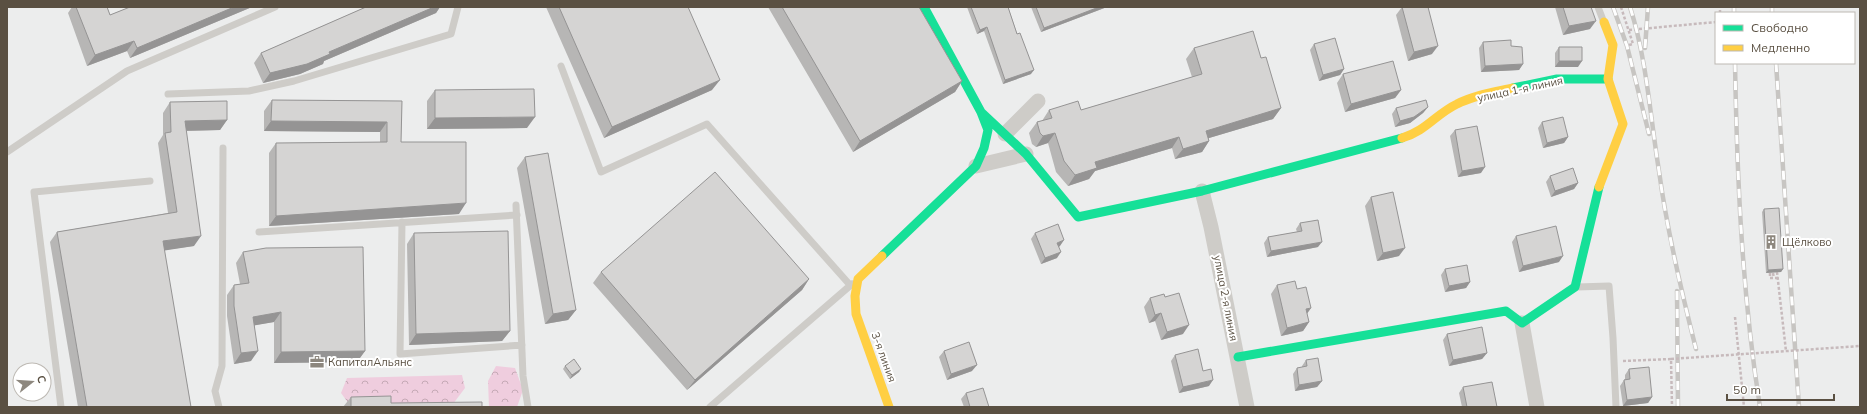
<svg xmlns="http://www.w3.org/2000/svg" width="1867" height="414" viewBox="0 0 1867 414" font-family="Mulish,sans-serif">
  <defs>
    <pattern id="forest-crowns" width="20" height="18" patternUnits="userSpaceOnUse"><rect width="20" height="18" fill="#efcdde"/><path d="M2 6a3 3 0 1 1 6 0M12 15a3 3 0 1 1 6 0" fill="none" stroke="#c5a9b6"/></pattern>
  </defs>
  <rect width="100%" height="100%" fill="#eceded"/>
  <path fill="url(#forest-crowns)" d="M496 366 515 368 523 390 517 407H489L488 381Z
    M462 375 465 388 453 404H349L341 393 347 378Z"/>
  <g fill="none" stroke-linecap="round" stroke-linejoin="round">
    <path stroke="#c7babc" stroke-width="2.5" stroke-dasharray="3 2" stroke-linecap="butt" d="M1621 7 1633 44 1629 45
      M1720 13V7
      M1629 30 1716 22
      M1777 272 1786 351
      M1770 273V278H1778
      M1773 273 1774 278
      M1735 317 1744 407
      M1623 361 1671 359 1672 407"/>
    <path stroke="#ceccc8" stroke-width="7" d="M1598 7 1603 20
      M561 66 601 172 707 124 850 285
      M168 94 249 91 294 81 451 34 458 7
      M7 152 127 71 275 7
      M516 205 523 376 528 407
      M402 222 400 354 522 345
      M259 232 517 215
      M1577 287 1609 286 1613 338 1616 407
      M61 407 34 192 150 181
      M219 407 215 391 222 366 223 148
      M710 407 852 284"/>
    <path stroke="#ceccc8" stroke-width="15" d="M1005 134 1038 101
      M976 166 1026 154
      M1202 191 1211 227 1247 407
      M1522 323 1537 407"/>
    <path stroke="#16e098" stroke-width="9" d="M1513 88 1557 79H1608
      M981 112 1026 154 1078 217 1202 191 1402 138
      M882 256 976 166 984 148 988 130 981 112 924 7
      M1238 357 1506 311 1522 323 1575 287 1599 187"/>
    <path stroke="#ffcf43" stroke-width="9" d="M1402 138C1426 131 1436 114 1457 104 1474 95 1495 92 1513 88
      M1599 187 1623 124 1608 79 1613 45 1604 22
      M882 256 858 279 855 296 856 314 889 407"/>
    <defs>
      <path id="rail" d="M1613 7 1627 46 1649 134
        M1630 7C1647 60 1650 116 1659 171 1667 231 1681 290 1696 349
        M1772 7V13
        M1734 13V7
        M1645 48 1648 7
        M1735 63C1737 178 1742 294 1760 407
        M1776 63 1799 407
        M1677 291 1678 407"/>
    </defs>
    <use href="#rail" stroke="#c7c5c2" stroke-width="4.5"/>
    <use href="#rail" stroke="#fff" stroke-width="3" stroke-dasharray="9" stroke-linecap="butt"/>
    <path stroke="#c7babc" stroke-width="2.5" stroke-dasharray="3 2" stroke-linecap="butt" d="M1671 359 1860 346"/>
  </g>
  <path fill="#b7b6b5" d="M72 7H107L110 15 130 7H252L130 58 127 51 87 66 68 13Z
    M366 7H440L436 13 324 61 323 64 300 74 263 83 254 63 261 53Z
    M546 7H688L712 90 604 138Z
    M768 7H919L962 81 955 92 853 152Z
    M967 7H1008L1031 74 1003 84 984 31 977 34Z
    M1031 7H1107L1041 32Z
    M1402 7 1432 54 1408 61 1396 15Z
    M1555 7H1591L1590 29 1563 35Z
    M1483 42 1511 46 1523 64 1519 70 1481 72 1479 48Z
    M1314 44 1344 69 1340 75 1319 81 1310 50Z
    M1559 47 1578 67H1555V53Z
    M1194 48 1261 58 1281 108 1273 119 1209 138V141L1202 152 1175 159 1172 148 1095 171 1089 179 1068 186 1056 172 1048 143 1036 147 1032 144 1029 133 1037 122 1042 121 1049 110H1081L1192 77 1186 59Z
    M1343 74 1401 90 1395 98 1345 112 1337 83Z
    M435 90 527 128 427 129V101Z
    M272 100 402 101 401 142 459 214 269 226V153L276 143 380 142V132L264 131V111Z
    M170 102 227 120 220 130 186 131 194 246 164 250 191 407H78L50 242 57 232 168 213 158 143 163 135V113Z
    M1428 107 1423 113 1410 123 1395 127 1392 114 1396 108Z
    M1542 122 1568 137 1564 143 1543 148 1538 128Z
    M1455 130 1481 173 1458 177 1450 136Z
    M525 157 576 310 568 320 545 324 517 168Z
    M1550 176 1578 183 1574 189 1551 197 1546 182Z
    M1371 197 1399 256 1377 261 1365 206Z
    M1764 209 1783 269 1781 272 1766 273 1762 212Z
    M1300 223 1318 247 1267 257 1264 243 1268 237 1297 232 1296 229Z
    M414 233 510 331 502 341 409 345 407 244Z
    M1035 233 1060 246 1059 247 1057 258 1041 264 1031 239Z
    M1516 236 1559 262 1519 272 1512 242Z
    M243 252 365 351 357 362 274 363V322L255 325 251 361 234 364 227 316V295L234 285 240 284 236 263Z
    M1445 269 1470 282 1466 288 1445 292 1441 275Z
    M601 272 809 279 802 290 687 390 593 283Z
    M1277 285 1297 289 1311 308 1307 314 1309 322 1303 331 1281 336 1271 294Z
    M1165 297 1183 334 1161 340 1155 321 1149 323 1144 307 1150 298Z
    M1447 334 1487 353 1482 359 1449 366 1443 340Z
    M944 351 972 371 947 380 939 357Z
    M1175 355 1203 371 1209 386 1179 393 1171 361Z
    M1306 360 1322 381 1317 387 1295 391 1293 374 1297 368 1302 367V366Z
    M565 366 581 369 579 372 570 379 563 369Z
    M1629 369 1652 397 1648 403 1623 406 1620 386 1624 380 1625 379V375Z
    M1463 387 1497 407H1462L1459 393Z
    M966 393 989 407H964L961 399Z
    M351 397 391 403 482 407H343Z"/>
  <path fill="#959494" d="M234 7H252L130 58 137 48Z
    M434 7H440L436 13 324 61 323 64 300 74 263 83 270 73 329 52Z
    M1099 7H1107L1041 32 1044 28Z
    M1596 21 1590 29 1563 35 1569 26Z
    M987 27 984 31 977 34 980 30Z
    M134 41 127 51 87 66 95 55Z
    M1438 46 1432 54 1408 61 1414 52Z
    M1559 61H1582L1578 67H1555Z
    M1523 64 1519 70 1481 72 1485 66Z
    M1344 69 1340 75 1319 81 1323 75Z
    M1034 70 1031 74 1003 84 1005 80Z
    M720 80 712 90 604 138 612 127Z
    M962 81 955 92 853 152 860 141Z
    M1401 90 1395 98 1345 112 1351 104Z
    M1428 107 1423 113 1410 123 1395 127 1400 121Z
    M1281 108 1273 119 1199 141 1206 131Z
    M535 117 527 128 427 129 435 118Z
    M227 120 220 130 177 131 185 121Z
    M271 121 387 122 380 132 264 131Z
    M1055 133 1048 143 1036 147 1043 136Z
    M1179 137 1172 148 1095 171 1089 179 1068 186 1075 175 1095 162Z
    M1568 137 1564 143 1543 148 1547 143Z
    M1209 141 1202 152 1175 159 1183 149Z
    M1485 167 1481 173 1458 177 1462 171Z
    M1578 183 1574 189 1551 197 1555 191Z
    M466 203 459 214 269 226 276 216Z
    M201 236 194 246 155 252 163 241Z
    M1064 240 1060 246 1053 249 1057 243Z
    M1322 242 1318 247 1267 257 1271 251Z
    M1405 248 1399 256 1377 261 1383 253Z
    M1061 252 1057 258 1041 264 1045 258Z
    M1563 256 1559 262 1519 272 1523 266Z
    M1783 269 1781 272 1766 273 1768 270Z
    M809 279 802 290 687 390 695 380Z
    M1470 282 1466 288 1445 292 1449 286Z
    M1311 308 1305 316 1306 309Z
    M576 310 568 320 545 324 553 314Z
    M281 312 274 322 246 327 253 317Z
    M1161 313 1155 321 1149 323 1155 315Z
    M1309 322 1303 331 1281 336 1287 328Z
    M1189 325 1183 334 1161 340 1167 332Z
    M510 331 502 341 409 345 416 334Z
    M258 351 251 361 234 364 241 353Z
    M365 351 357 362 274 363 281 352Z
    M1487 353 1482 359 1449 366 1453 360Z
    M977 365 972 371 947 380 951 374Z
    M581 369 579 372 570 379 572 375Z
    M1213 380 1209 386 1179 393 1183 387Z
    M1322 381 1317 387 1295 391 1299 385Z
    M1652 397 1648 403 1623 406 1627 400Z"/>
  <path fill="#d5d4d3" stroke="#959494" d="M76 7H107L110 15 130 7H234L137 48 134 41 95 55Z
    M366 7H434L329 52 330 54 307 64 270 73 261 53Z
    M559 7H688L720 80 612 127Z
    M782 7H919L962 81 860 141Z
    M971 7H1008L1017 34 1020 33 1034 70 1005 80 987 27 980 30Z
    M1036 7H1099L1044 28Z
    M1402 7H1428L1438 46 1414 52Z
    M1563 7H1591L1596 21 1569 26Z
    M1253 31 1261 58 1266 57 1281 108 1206 131 1209 141 1183 149 1179 137 1095 162 1097 168 1075 175 1064 161 1055 133 1043 136 1040 133 1037 122 1052 118 1049 110 1078 101 1081 110 1202 74 1194 48Z
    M1335 38 1344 69 1323 75 1314 44Z
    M1511 40V46L1522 47 1523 64 1485 66 1483 42Z
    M1559 47H1582V61H1559Z
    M1393 61 1401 90 1351 104 1343 74Z
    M534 89 535 117 435 118V90Z
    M272 100 402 101 401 142H466V203L276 216V143L387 142V122L271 121Z
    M1426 100 1428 107 1414 117 1400 121 1396 108Z
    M227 101V120L185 121 201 236 163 241 191 407H87L57 232 177 212 165 133 171 132 170 102Z
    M1563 117 1568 137 1547 143 1542 122Z
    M1477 126 1485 167 1462 171 1455 130Z
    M548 153 576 310 553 314 525 157Z
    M1573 168 1578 183 1555 191 1550 176Z
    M715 172 809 279 695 380 601 272Z
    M1393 192 1405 248 1383 253 1371 197Z
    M1779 208 1783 269 1768 270 1764 209Z
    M1318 220 1322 242 1271 251 1268 237 1302 231 1300 223Z
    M1058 224 1064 240 1057 243 1061 252 1045 258 1035 233Z
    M1556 226 1563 256 1523 266 1516 236Z
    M508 231 510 331 416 334 414 233Z
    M363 247 365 351 281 352V312L253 317 258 351 241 353 234 306V285L249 283 243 252 266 248Z
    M1467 265 1470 282 1449 286 1445 269Z
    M1295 281 1297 289 1306 287 1311 308 1306 309 1309 322 1287 328 1277 285Z
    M1179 293 1189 325 1167 332 1161 313 1155 315 1150 298 1164 294 1165 297Z
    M1482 327 1487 353 1453 360 1447 334Z
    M969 342 977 365 951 374 944 351Z
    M1198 349 1203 371 1211 369 1213 380 1183 387 1175 355Z
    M1318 358 1322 381 1299 385 1297 368 1307 366 1306 360Z
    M574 359 581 369 572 375 565 366Z
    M1649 367 1652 397 1627 400 1624 380 1630 379 1629 369Z
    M1492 382 1497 407H1467L1463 387Z
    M983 388 989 407H970L966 393Z
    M391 396V403L482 402V407H351V397Z"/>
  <defs>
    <symbol id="building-bare" viewBox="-9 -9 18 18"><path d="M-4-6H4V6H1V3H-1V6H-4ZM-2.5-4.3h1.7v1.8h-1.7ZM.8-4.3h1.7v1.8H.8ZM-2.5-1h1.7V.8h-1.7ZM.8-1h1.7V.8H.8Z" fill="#8d877e" stroke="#fff" stroke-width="2.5" paint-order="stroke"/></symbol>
    <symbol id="office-bare" viewBox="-9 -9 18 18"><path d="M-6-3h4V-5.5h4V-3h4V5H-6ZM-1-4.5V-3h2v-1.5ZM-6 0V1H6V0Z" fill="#8d877e" stroke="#fff" stroke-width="2.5" paint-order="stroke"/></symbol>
  </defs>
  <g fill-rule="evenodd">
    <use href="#building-bare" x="1761" y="232" width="20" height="20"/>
    <use href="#office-bare" x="307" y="352" width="20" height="20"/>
  </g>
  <g text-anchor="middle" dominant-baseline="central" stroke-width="4" stroke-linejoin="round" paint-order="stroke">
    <g font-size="11" fill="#5a5042" stroke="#fff">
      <text transform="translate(1520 89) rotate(-12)">улица 1-я линия</text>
      <text transform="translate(1226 298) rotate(79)">улица 2-я линия</text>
      <text transform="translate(884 357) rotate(70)">3-я линия</text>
    </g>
    <g font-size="11" fill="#5a5042" stroke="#fff" text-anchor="start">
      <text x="1782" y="242">Щёлково</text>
      <text x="328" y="362">КапиталАльянс</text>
    </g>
  </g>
  <rect width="1867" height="414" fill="none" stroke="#5a5042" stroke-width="16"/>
  <rect x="1715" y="12" width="140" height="52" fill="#ffffff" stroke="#bdb9b3"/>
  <rect x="1723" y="25" width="20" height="6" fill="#16e098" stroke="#bdb9b3"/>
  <text x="1751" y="32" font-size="12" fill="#5a5042">Свободно</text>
  <rect x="1723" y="45" width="20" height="6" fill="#ffcf43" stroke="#bdb9b3"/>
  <text x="1751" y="52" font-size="12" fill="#5a5042">Медленно</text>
  <g transform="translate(32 382) rotate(73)"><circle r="19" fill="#ffffff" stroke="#bdb9b3"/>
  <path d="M0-3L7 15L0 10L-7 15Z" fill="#8d877e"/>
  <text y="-6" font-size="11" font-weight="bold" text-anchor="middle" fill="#5a5042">С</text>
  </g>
  <path d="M1727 394v6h107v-6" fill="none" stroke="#5a5042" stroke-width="2"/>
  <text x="1733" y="394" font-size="12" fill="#5a5042" stroke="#ffffff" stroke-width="3" paint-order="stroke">50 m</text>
</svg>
